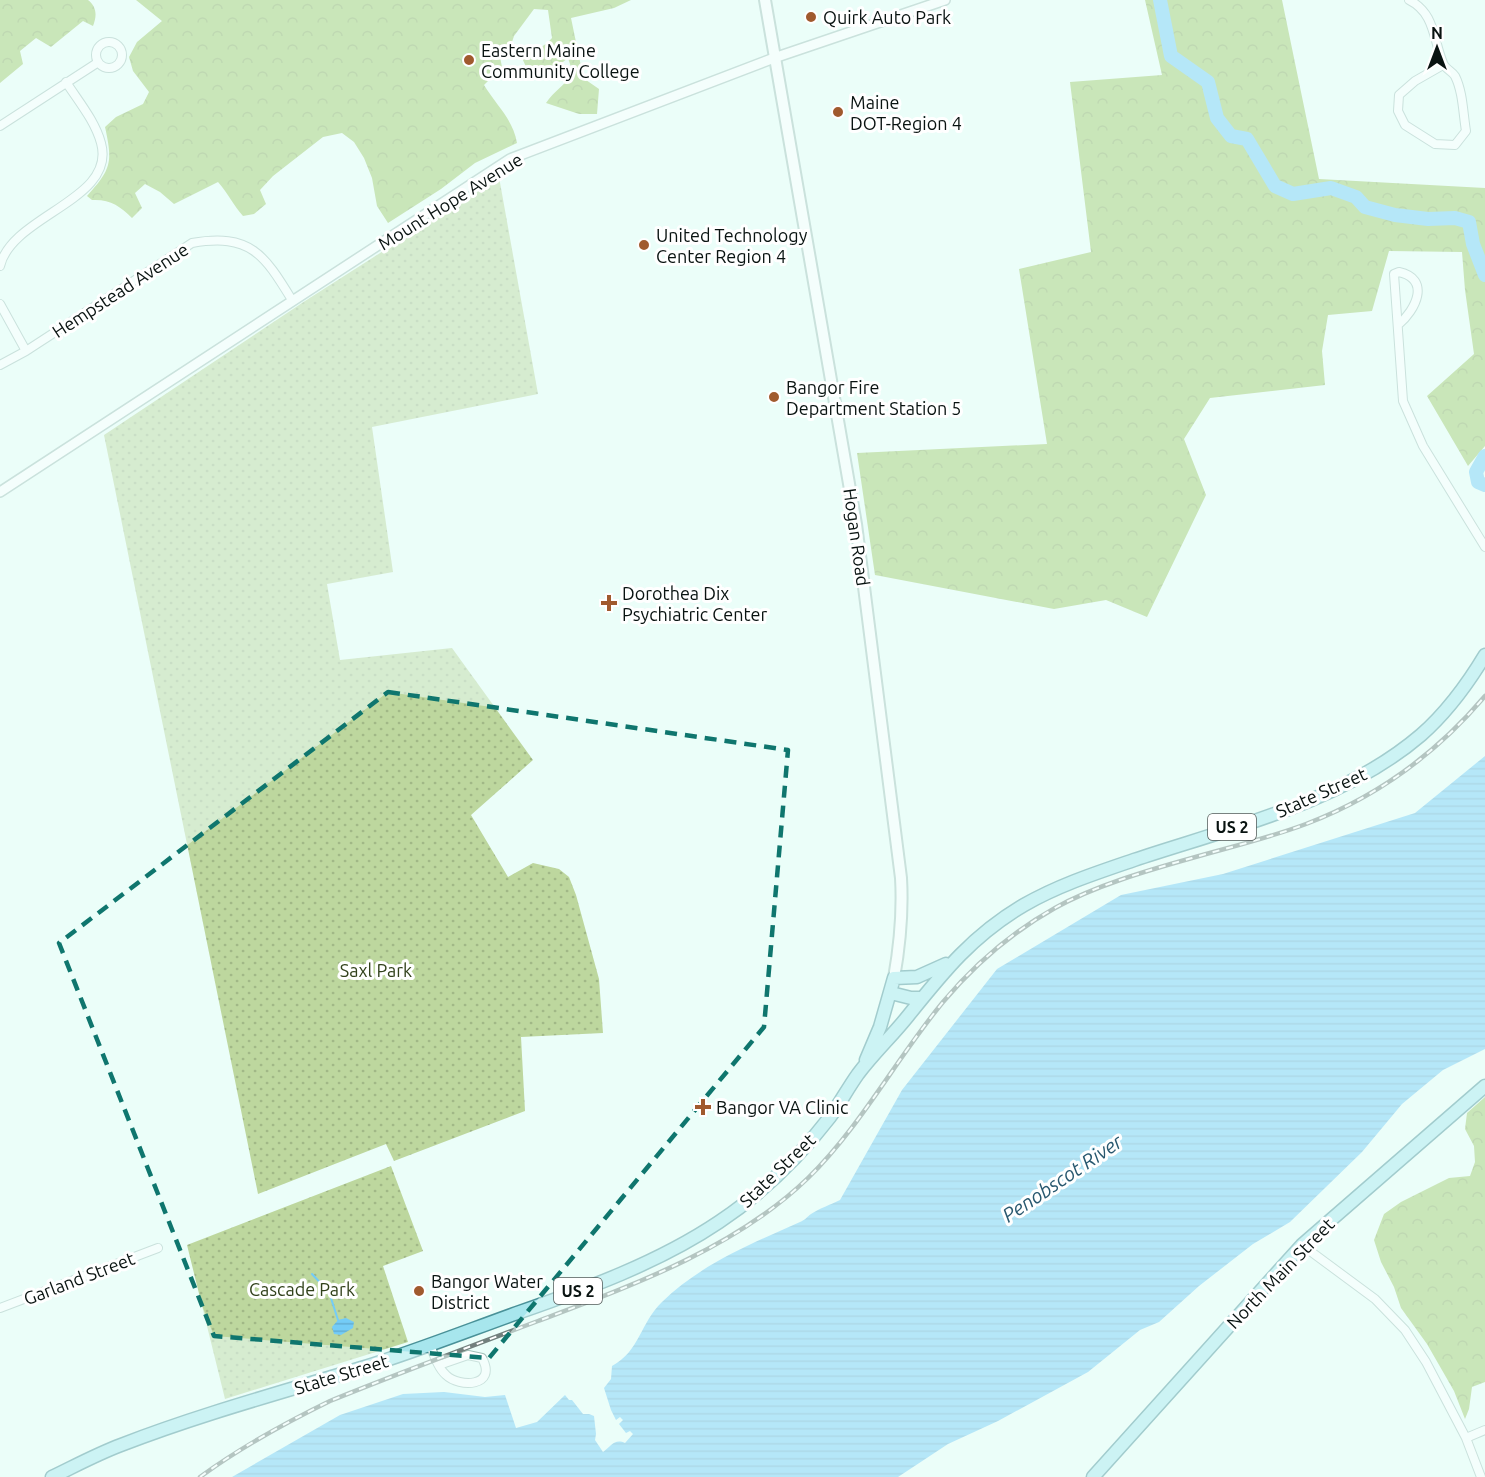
<svg xmlns="http://www.w3.org/2000/svg" width="1485" height="1477" viewBox="0 0 1485 1477" font-family="Ubuntu,sans-serif">
  <defs>
    <pattern id="forest-crowns" width="20" height="18" patternUnits="userSpaceOnUse" patternTransform="scale(1.5)"><rect width="20" height="18" fill="#a1c96b"/><path d="M2 6a3 3 0 1 1 6 0M12 15a3 3 0 1 1 6 0" fill="none" stroke="#89ac5c"/></pattern>
    <pattern id="park-dots" width="8" height="8" patternUnits="userSpaceOnUse" patternTransform="scale(1.5)"><rect width="8" height="8" fill="#bdd79e"/><path d="M2 2h.1M6 6h.1" fill="none" stroke="#a1b887" stroke-width="1.8" stroke-linecap="round"/></pattern>
    <pattern id="water-rules" width="6" height="5" patternUnits="userSpaceOnUse" patternTransform="scale(1.5)"><rect width="6" height="5" fill="#74ccf7"/><path d="M0 2.5h6" fill="none" stroke="#63aed3"/></pattern>
  </defs>
  <rect width="100%" height="100%" fill="#ebfef9"/>
  <path fill="url(#forest-crowns)" d="M0 0H88C97 7 97 16 93 26L83 21 51 47 36 38 20 51 23 64 0 83Z
    M136 0H631L614 8 571 18 582 71 586 80 599 89 597 114H579L546 103C554 91 566 84 573 73L568 58 549 73 536 77 527 69 522 58C533 48 542 50 552 38L548 10 534 9 514 36 510 48 500 57 502 67 484 85C496 105 513 119 517 143L475 163 441 189 388 223 377 206 372 178 364 158 354 142 342 133 323 137 273 176 260 190 266 204 254 214 243 216C233 205 228 193 218 182L174 204 160 192 145 184 135 193 142 208 132 218C120 206 110 199 92 200L87 196C111 169 113 163 105 127L116 117 143 104 149 92 133 71 129 57 137 42 162 21Z
    M1145 0H1282L1319 179 1485 188V446L1468 466 1427 396 1474 354 1465 290 1462 252 1389 251 1372 311 1328 315 1322 351 1325 385 1210 398 1184 439 1206 495 1147 617 1106 600 1054 609 875 575 857 453 1047 444 1019 269 1091 252 1070 82 1162 75Z
    M1485 1097V1382L1472 1387 1469 1409 1465 1419 1454 1391 1427 1344 1401 1308 1394 1287 1381 1262 1374 1240 1384 1214 1401 1202 1449 1178 1470 1176 1475 1162 1474 1146 1465 1129 1467 1113Z"/>
  <path fill="url(#park-dots)" d="M499 177 538 394 372 427 393 572 327 584 340 660 452 648 533 760 471 815 508 877 533 863 559 869 569 877 576 895 599 979 603 1033 521 1037 525 1111 394 1161 386 1144 258 1194 104 435 305 301Z
    M391 1166 423 1251 383 1266 408 1342 225 1399 187 1245Z"/>
  <path fill="url(#water-rules)" d="M1485 756V1049L1443 1070 1402 1104 1362 1152 1290 1222 1253 1244 1199 1286 1159 1322 1140 1330 1088 1372 998 1421 948 1444 898 1477H232L340 1415 403 1394 444 1392 485 1397 505 1395 516 1428 537 1422 565 1395 569 1400H572L583 1414H589L594 1416 596 1434 595 1440 603 1452C611 1446 615 1438 625 1443L633 1434 630 1431 626 1433 619 1424 623 1420 620 1417 616 1420 611 1410 604 1388 611 1379 612 1366C640 1351 640 1323 662 1302 701 1264 751 1244 800 1222 805 1220 807 1217 811 1214 820 1208 830 1205 840 1200L902 1090 997 969 1121 895 1223 874 1415 813Z
    M346 1318 354 1322 353 1328 341 1335 334 1334 332 1327 338 1320Z"/>
  <g fill="none" stroke-linecap="round" stroke-linejoin="round">
    <path stroke="#74ccf7" stroke-width="2" d="M312 1274 326 1289
      M330 1295 338 1320"/>
    <path stroke="#74ccf7" stroke-width="14" d="M1160 0 1171 56 1208 82 1217 118 1231 136 1247 139 1275 186 1293 194 1331 188 1356 197 1365 207 1395 215 1428 219 1455 218 1469 222 1473 244 1485 275
      M1485 456 1476 472 1478 482 1485 485"/>
    <defs>
      <path id="minor" d="M1409 0C1435 13 1433 39 1443 63 1445 69 1452 71 1455 76 1463 92 1463 113 1466 131L1455 145 1435 144 1405 125 1398 111 1399 95 1415 81 1443 65
        M96 55a13 13 0 1 1 26 0a13 13 0 1 1-26 0Z
        M0 126 97 63
        M0 266C12 215 117 200 101 143 95 121 79 102 66 82
        M0 304 26 351
        M1398 325C1416 310 1431 279 1399 272L1394 274 1403 401 1423 446 1485 547
        M0 365 26 351 192 243C250 233 264 254 292 300
        M1302 1245 1375 1299 1405 1330 1426 1362 1466 1438 1481 1477
        M0 1308 158 1248
        M430 1345C434 1355 438 1368 446 1375 459 1388 498 1387 482 1358L468 1355 439 1365
        M1466 1438 1485 1430"/>
      <path id="tertiary" d="M0 492 510 159 774 58 945 0"/>
      <path id="secondary" d="M765 0 856 524 901 878C903 912 900 944 894 978"/>
      <path id="primary" d="M891 993 911 998H922
        M866 1060 880 1027 894 978 917 977 946 964
        M52 1477C75 1466 97 1454 121 1445 201 1414 283 1392 365 1367 416 1351 467 1331 517 1313 586 1289 658 1263 719 1222 761 1194 799 1157 830 1117 840 1103 848 1088 858 1074 873 1054 892 1036 908 1016 944 971 973 935 1024 905 1059 885 1096 873 1134 860 1230 828 1343 802 1421 735 1447 712 1467 685 1485 655
        M1093 1477 1302 1245 1485 1086"/>
    </defs>
    <use href="#minor" stroke="#a2c0b9" stroke-width="10"/>
    <use href="#tertiary" stroke="#a2c0b9" stroke-width="12"/>
    <use href="#secondary" stroke="#a2c0b9" stroke-width="14"/>
    <use href="#primary" stroke="#499198" stroke-width="15"/>
    <use href="#minor" stroke="#fff" stroke-width="8"/>
    <use href="#tertiary" stroke="#fff" stroke-width="9"/>
    <use href="#secondary" stroke="#fff" stroke-width="10"/>
    <use href="#primary" stroke="#a7e6ed" stroke-width="12"/>
    <defs>
      <path id="rail" d="M200 1477C241 1447 285 1423 330 1401 399 1373 469 1347 538 1321 631 1286 736 1248 808 1178 861 1126 896 1059 943 1002 975 964 1012 932 1055 908 1094 886 1149 870 1192 858 1230 847 1269 838 1306 824 1377 797 1436 754 1485 696"/>
    </defs>
    <use href="#rail" stroke="#72807d" stroke-width="4.5"/>
    <use href="#rail" stroke="#fff" stroke-width="2" stroke-dasharray="7" stroke-linecap="butt"/>
  </g>
  <path d="M0 0H1485V1477H0ZM388 692 788 750 764 1027 489 1358 214 1336 59 943Z" fill="#ebfef9" fill-opacity=".55" fill-rule="evenodd"/>
  <path fill="none" stroke="#0f766e" stroke-width="4.5" stroke-dasharray="12 8" stroke-linejoin="round" d="M388 692 788 750 764 1027 489 1358 214 1336 59 943Z"/>
  <g fill="#a05a2e" stroke="#fff" stroke-width="2">
    <circle cx="811" cy="17" r="6"/>
    <circle cx="469" cy="60" r="6"/>
    <circle cx="838" cy="112" r="6"/>
    <circle cx="644" cy="245" r="6"/>
    <circle cx="774" cy="397" r="6"/>
    <path d="M606 594h6v6h6v6h-6v6h-6v-6h-6v-6h6z"/>
    <path d="M700 1098h6v6h6v6h-6v6h-6v-6h-6v-6h6z"/>
    <circle cx="419" cy="1291" r="6"/>
  </g>
  <g text-anchor="middle" dominant-baseline="central" stroke-width="6" stroke-linejoin="round" paint-order="stroke">
    <g fill="#fff" stroke="#535a58" stroke-width="1.5">
      <rect x="1208" y="814" width="48" height="26" rx="4.5"/>
      <rect x="554" y="1278" width="48" height="26" rx="4.5"/>
    </g>
    <g font-size="16" font-weight="bold" fill="#091311">
      <text x="1232" y="827">US 2</text>
      <text x="578" y="1291">US 2</text>
    </g>
    <g font-size="18" fill="#091311" stroke="#fff" text-anchor="start">
      <text x="823" y="17">Quirk Auto Park</text>
      <text x="481" y="50">Eastern Maine<tspan x="481" dy="21">Community College</tspan></text>
      <text x="850" y="102">Maine<tspan x="850" dy="21">DOT-Region 4</tspan></text>
      <text x="656" y="235">United Technology<tspan x="656" dy="21">Center Region 4</tspan></text>
      <text x="786" y="387">Bangor Fire<tspan x="786" dy="21">Department Station 5</tspan></text>
      <text x="622" y="593">Dorothea Dix<tspan x="622" dy="21">Psychiatric Center</tspan></text>
      <text x="716" y="1107">Bangor VA Clinic</text>
      <text x="431" y="1281">Bangor Water<tspan x="431" dy="21">District</tspan></text>
    </g>
    <g font-size="18" fill="#091311" stroke="#fff">
      <text transform="translate(450 201) rotate(-32)">Mount Hope Avenue</text>
      <text transform="translate(120 290) rotate(-33)">Hempstead Avenue</text>
      <text transform="translate(857 537) rotate(82)">Hogan Road</text>
      <text transform="translate(1321 792) rotate(-24)">State Street</text>
      <text transform="translate(777 1170) rotate(-44)">State Street</text>
      <text transform="translate(1280 1273) rotate(-46)">North Main Street</text>
      <text transform="translate(79 1278) rotate(-21)">Garland Street</text>
      <text transform="translate(341 1374) rotate(-17)">State Street</text>
    </g>
    <g font-size="18" fill="#31411b" stroke="#fff">
      <text x="376" y="970">Saxl Park</text>
      <text x="302" y="1289">Cascade Park</text>
    </g>
    <g font-size="20" font-style="italic" fill="#28586f" stroke="#fff">
      <text transform="translate(1062 1178) rotate(-34)">Penobscot River</text>
    </g>
  </g>
  <g transform="translate(1437 48)" stroke="#ffffff" stroke-width="4.5" paint-order="stroke">
  <path d="M0-4.5L10 22L0 15L-10 22Z" fill="#091311"/>
  <text y="-9" font-size="16" font-weight="bold" text-anchor="middle" fill="#091311">N</text>
  </g>
</svg>
